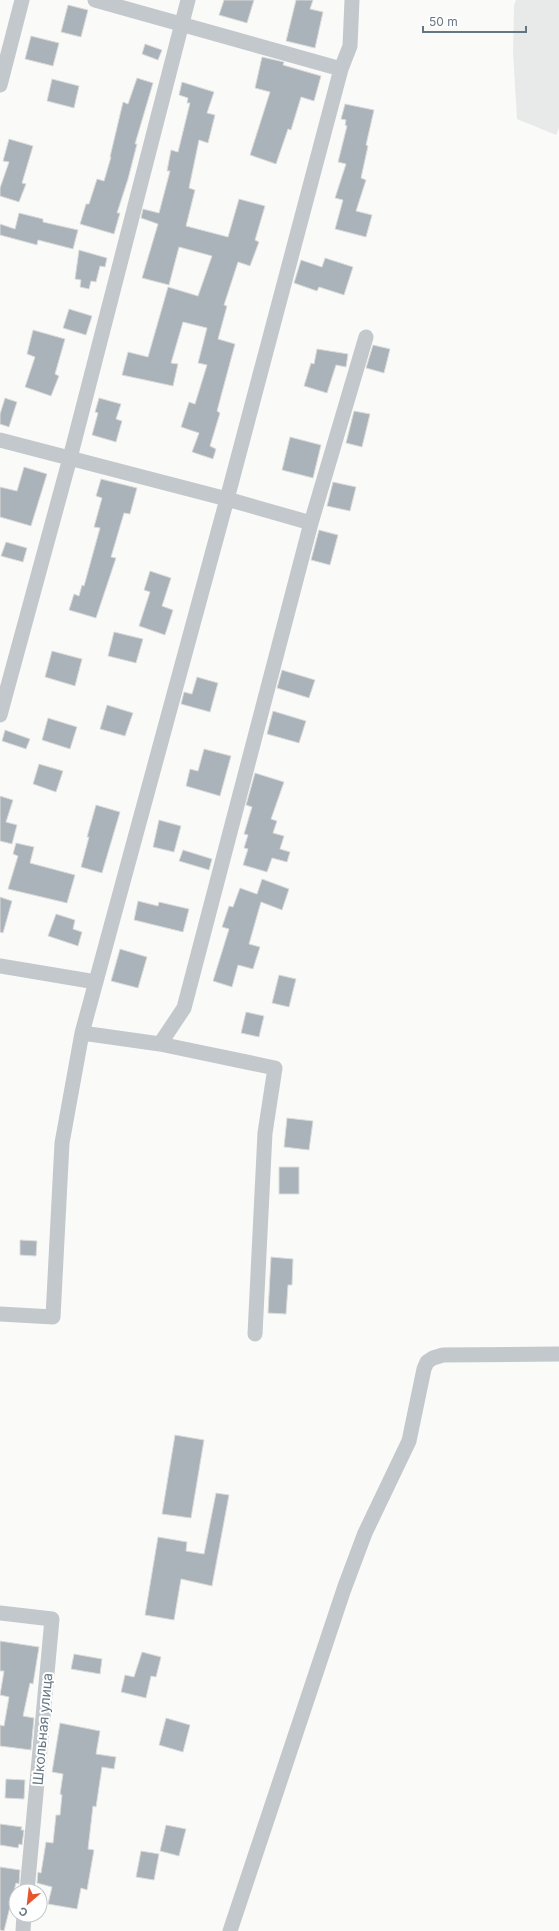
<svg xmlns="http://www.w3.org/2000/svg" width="559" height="1931" viewBox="0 0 559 1931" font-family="Inter,sans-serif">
  <rect width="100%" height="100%" fill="#fafaf8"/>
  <path fill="#e8e9e9" d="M516 0H559V128L556 135 517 119 513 52 514 5Z"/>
  <path fill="#aab3b9" stroke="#dcdcda" d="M224 0H254L247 23 219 15Z
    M296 0H313L310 9 323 12 315 48 286 41Z
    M68 5 88 10 81 37 61 32Z
    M31 36 59 43 53 66 25 59Z
    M145 44 162 50 158 60 142 54Z
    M262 57 284 62 283 65 321 76 314 101 301 97 291 130 288 129 276 164 250 155 270 92 255 88Z
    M137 78 153 83 135 144H137L128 179 117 213H120L114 234 80 224 86 204H89L97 179 104 181 111 157H110L123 102 128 104Z
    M52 79 79 86 74 108 47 101Z
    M182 82 214 92 207 113 215 115 208 143 199 140 189 188 195 190 186 226 228 237 239 199 265 206 255 240 259 242 250 266 238 262 224 305 227 306 218 339 235 344 217 411 220 413 210 446 216 449 213 459 192 452 199 433 181 427 189 402 195 404 207 365 198 363 207 328 183 322 171 363 178 364 173 386 122 375 128 352 148 357 168 287 198 296 212 256 179 247 169 285 142 278 158 224 141 218 143 209 159 213 170 171H167L171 150 178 152 190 103H187L188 98 179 95Z
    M345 104 374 110 366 145 368 146 361 178 366 180 356 211 372 215 366 237 335 229 343 200 335 198 346 164 338 162 347 126 345 125 346 120 341 119Z
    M9 139 33 146 22 183 26 184 19 202 0 196V188L9 162 3 161Z
    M19 213 43 219V222L78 230 73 249 38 240 37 245 0 235V224L15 229Z
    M79 250 107 258 105 267 100 266 96 282 91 281 89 289 80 287 81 280 75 279Z
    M325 258 353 267 344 295 319 287 317 291 294 283 301 260 322 267Z
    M69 309 92 316 86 335 63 328Z
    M33 330 65 339 55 374 59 376 51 396 25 387 35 357 27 354Z
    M373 345 390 349 384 373 366 368Z
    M317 349 348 354 346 367 336 365 327 393 304 386 311 363 314 364Z
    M5 398 17 402 9 427 0 424V414Z
    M99 398 121 404 116 419 122 421 116 442 92 435 98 413 95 412Z
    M354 411 370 414 362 447 346 443Z
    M290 437 321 445 313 478 282 470Z
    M24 467 47 474 31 526 0 517V487L17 491Z
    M101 479 137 488 130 514 124 513 111 557 116 558 96 618 69 610 74 594 79 596 82 585 84 586 100 528 94 527 102 498 96 496Z
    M333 482 356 487 350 511 327 506Z
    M319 530 338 535 330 565 311 560Z
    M6 542 27 548 23 562 1 556Z
    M150 571 171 578 162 606 173 610 165 635 139 626 150 592 144 590Z
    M114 632 143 639 136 663 108 656Z
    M52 651 82 659 75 686 45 677Z
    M282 670 315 680 309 698 277 688Z
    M197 677 218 683 210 712 181 704 184 692 192 694Z
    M107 705 133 713 125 736 100 729Z
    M273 711 306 721 299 743 267 734Z
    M48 718 77 727 70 749 42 740Z
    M5 730 30 739 26 749 2 741Z
    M204 749 231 756 220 796 186 786 190 769 198 771Z
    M39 764 63 771 56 792 33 784Z
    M255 773 284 782 271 819 277 821 273 833 284 836 280 849 290 852 287 862 272 858 267 872 243 865 248 849 244 848 248 835 244 834 252 807 246 805Z
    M0 796 13 800 6 822 17 825 12 844 0 841Z
    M96 805 120 812 102 873 81 867 89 837H87Z
    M159 820 181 826 174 852 153 847Z
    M16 843 34 847 30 863 75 875 67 903 8 889 18 856 13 854Z
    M183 850 212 859 209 870 179 861Z
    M262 879 289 889 282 910 261 902 249 944 260 947 253 969 238 965 232 987 213 981 229 929 222 927 229 906 233 907 240 888 257 894Z
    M0 897 12 901 3 933 0 932Z
    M138 901 158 906 159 902 189 909 183 932 134 920Z
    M56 914 75 920 73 929 82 932 78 946 48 936Z
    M120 949 147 957 138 988 111 981Z
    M279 975 296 979 289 1007 272 1003Z
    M246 1012 264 1016 259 1037 241 1033Z
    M287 1118 313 1121 309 1150 284 1147Z
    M279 1167H299V1194H279Z
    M20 1240 37 1241 36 1256 20 1255Z
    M271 1257 293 1259 292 1285H288L286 1314 268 1313Z
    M175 1435 204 1440 191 1518 162 1514Z
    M216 1493 229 1495 212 1586 181 1579 174 1620 145 1615 158 1537 187 1542 186 1551 204 1554Z
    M0 1641 39 1647 33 1684 30 1683 23 1716 34 1718 31 1750 0 1746V1725L4 1726 9 1697 0 1695 4 1671H0Z
    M142 1652 161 1657 156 1677 151 1676 146 1698 121 1692 125 1675 134 1677Z
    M74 1654 102 1659 100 1674 71 1669Z
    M166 1718 190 1725 183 1752 159 1745Z
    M60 1723 100 1731 96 1754 116 1757 114 1769 102 1767 96 1807 93 1806 88 1849 94 1850 87 1890 81 1888 77 1909 48 1904 52 1887 37 1883 38 1872 41 1873 46 1842 53 1843 56 1815H60L62 1795 60 1794 63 1774 52 1772Z
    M6 1779 25 1780 24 1799 5 1798Z
    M0 1824 22 1827 21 1830H24L22 1845 19 1844 18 1848 0 1845Z
    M166 1825 186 1829 179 1856 160 1851Z
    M141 1851 159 1854 154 1880 136 1877Z
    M0 1867 20 1870 19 1884 16 1883 4 1931 0 1930Z"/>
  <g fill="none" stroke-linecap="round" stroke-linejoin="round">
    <path stroke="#c3c8cc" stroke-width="15" d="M95 0 341 69 350 46 352 0
      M0 85 22 0
      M0 440 227 499 341 69
      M0 715 70 458 188 0
      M0 966 96 982
      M160 1044 82 1033 227 499 311 523 366 337
      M0 1314 53 1317 62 1143 82 1033
      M255 1334 265 1133 275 1068 160 1044 184 1008 311 523
      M0 1613 52 1619 27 1891
      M23 1931 24 1915
      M230 1931 344 1589 365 1533 409 1441 424 1369 427 1362 433 1358 443 1355 559 1354"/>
  </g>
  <g text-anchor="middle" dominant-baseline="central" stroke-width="4" stroke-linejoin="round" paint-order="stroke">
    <g font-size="14" fill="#657683" stroke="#fff">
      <text transform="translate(42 1729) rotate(-85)">Школьная улица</text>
    </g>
  </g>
  <g transform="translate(28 1903) rotate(208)"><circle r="19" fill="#ffffff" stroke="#c1c8cd"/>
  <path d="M0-3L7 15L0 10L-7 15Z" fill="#e4572e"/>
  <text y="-6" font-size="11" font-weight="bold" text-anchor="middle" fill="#657683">С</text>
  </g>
  <path d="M423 26v6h103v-6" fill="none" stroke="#657683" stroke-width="2"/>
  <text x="429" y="26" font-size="12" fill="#657683" stroke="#ffffff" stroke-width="3" paint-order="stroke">50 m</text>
</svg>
